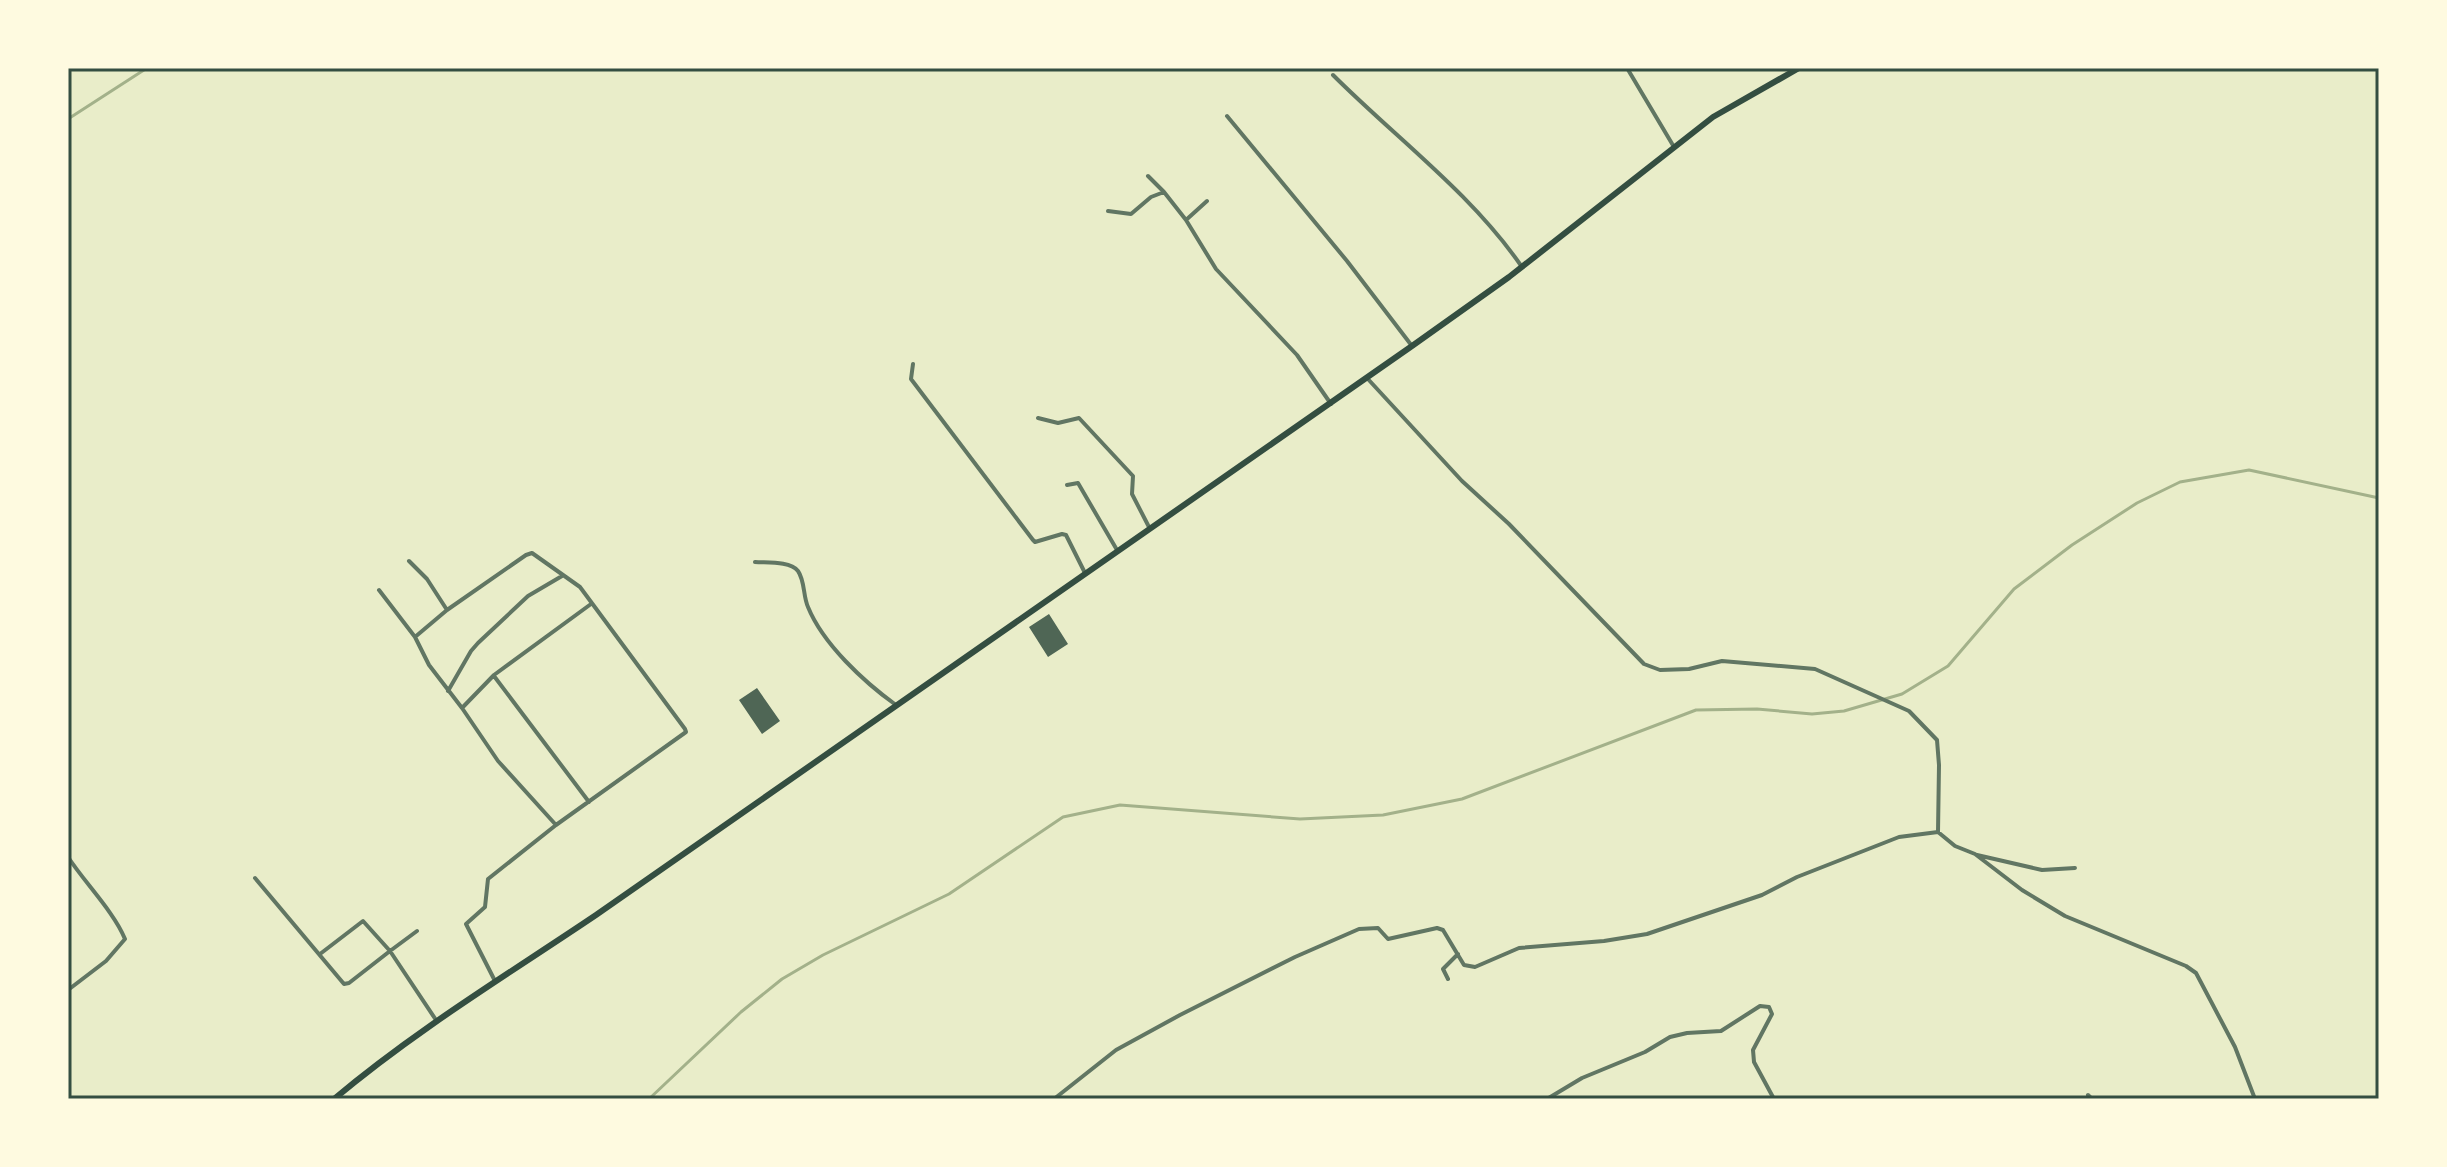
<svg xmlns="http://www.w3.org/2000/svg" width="2447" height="1167" viewBox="0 0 2447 1167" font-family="'Work Sans',sans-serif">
  <rect width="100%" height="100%" fill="#e9edc9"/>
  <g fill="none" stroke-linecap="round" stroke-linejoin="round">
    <path stroke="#a3b18a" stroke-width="3" d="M68 119 147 68
      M649 1099 741 1012 782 979 823 955 949 894 1063 817 1120 805 1300 819 1383 815 1462 799 1696 710 1757 709 1812 714 1844 711 1902 694 1948 666 2014 589 2072 545 2137 503 2180 482 2249 470 2379 498"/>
  </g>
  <path fill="#4f6655" d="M1049 614 1068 644 1048 657 1029 627Z
    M757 688 780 721 762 734 739 700Z"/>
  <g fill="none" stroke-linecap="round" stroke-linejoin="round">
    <path stroke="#617663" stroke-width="4" d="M1627 68 1674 147
      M1333 75C1396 138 1471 193 1522 267
      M1227 116 1347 261 1412 346
      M1148 176 1164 192 1186 220 1216 269 1297 355 1331 404
      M1108 211 1131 214 1151 197 1164 192
      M1186 220 1207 201
      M913 364 911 379 1033 540 1035 542 1062 534 1066 535 1085 573
      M1367 378 1462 481 1509 524 1644 664 1660 670 1689 669 1722 661 1815 669 1909 711 1937 740 1939 765 1938 832
      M1038 418 1058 423 1079 418 1133 476 1132 494 1150 529
      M1067 485 1078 483 1117 550
      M409 561 427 579 447 610
      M755 562C767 563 790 561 798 571 805 581 803 596 808 607 823 644 864 682 896 705
      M379 590 415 637 429 665 462 708 494 675 591 604
      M415 637 447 610 526 555 532 553 580 587 685 729 686 732 556 825 488 879 485 907 466 924 495 981
      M494 676 589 802
      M448 691 471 651 478 643 528 596 562 576
      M462 708 498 761 556 825
      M1977 855 2042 870 2075 868
      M68 857C85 883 114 912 125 939L106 961 68 990
      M255 878 344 984 349 983 390 951 436 1020
      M320 954 363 921 390 951 417 931
      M1448 979 1443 969 1458 954
      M2088 1095 2092 1099
      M1054 1099 1116 1050 1180 1015 1295 957 1359 929 1378 928 1388 939 1437 928 1443 930 1464 965 1475 967 1519 948 1604 941 1647 934 1762 895 1797 877 1899 837 1938 832 1955 846 1975 854 2022 890 2065 916 2186 966 2196 973 2235 1047 2255 1099
      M1547 1099 1582 1078 1645 1052 1670 1037 1687 1033 1721 1031 1760 1006 1769 1007 1772 1014 1753 1050 1754 1062 1774 1099"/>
    <path stroke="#344e41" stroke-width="6" d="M334 1099C416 1030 507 975 596 915L1412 346 1509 277 1713 117 1799 68"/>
  </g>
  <rect width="2447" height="1167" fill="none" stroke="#fefae0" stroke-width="140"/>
  <rect x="70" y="70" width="2307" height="1027" fill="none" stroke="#344e41" stroke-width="3"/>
</svg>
